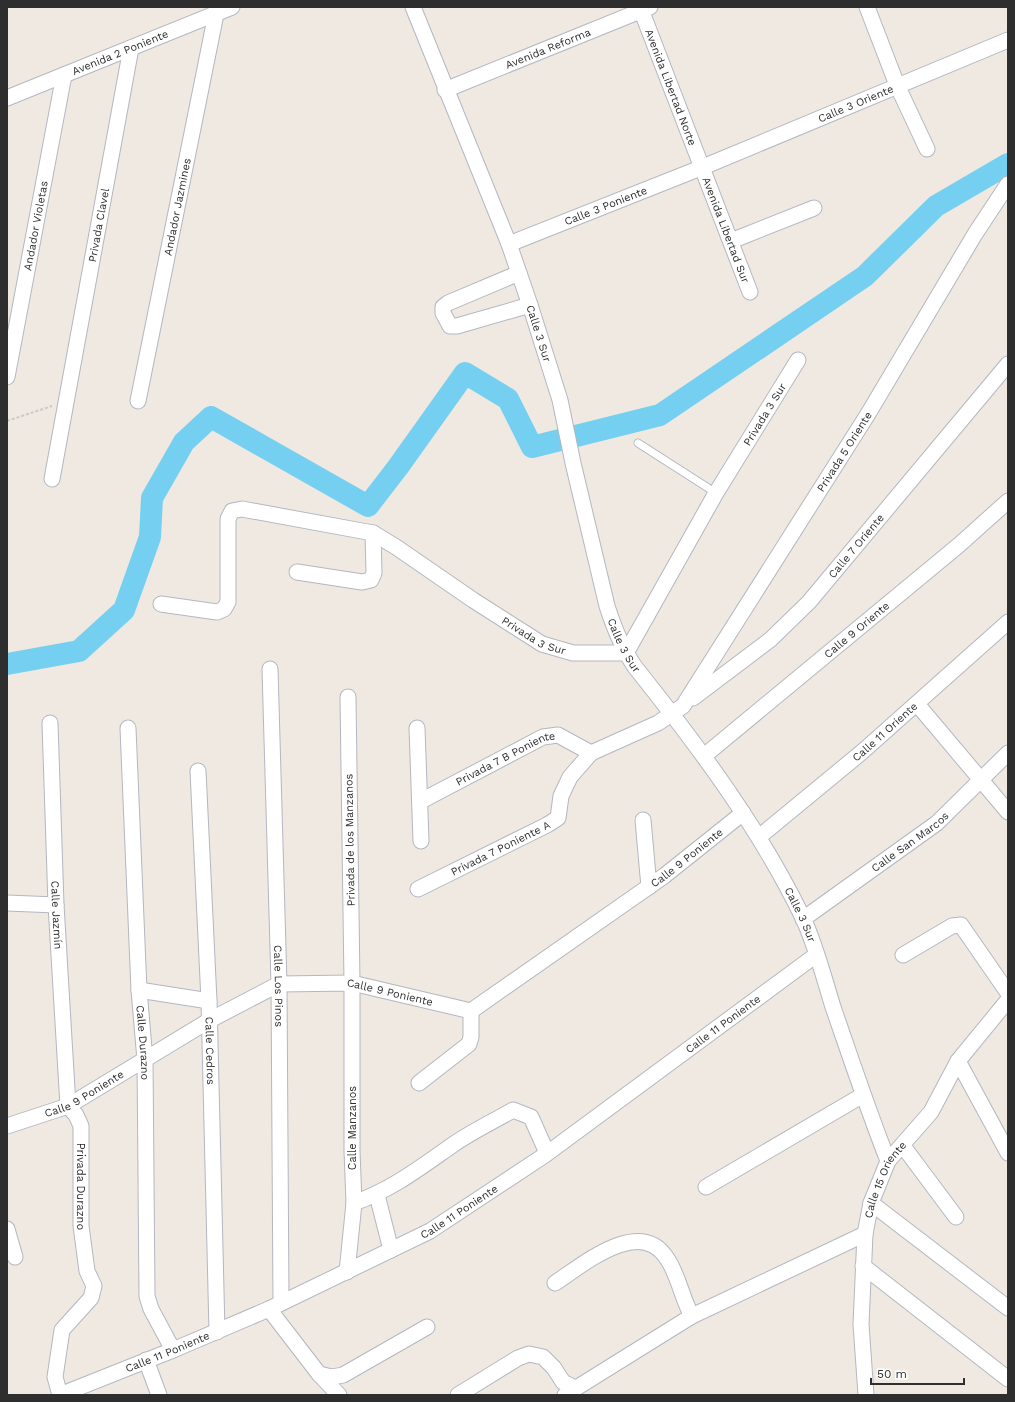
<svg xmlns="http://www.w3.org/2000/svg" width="1015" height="1402" viewBox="0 0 1015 1402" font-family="'Work Sans',sans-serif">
  <rect width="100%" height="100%" fill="#efe9e1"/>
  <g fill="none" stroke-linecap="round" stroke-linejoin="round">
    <path stroke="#75cff0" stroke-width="22" d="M7 664 79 651 124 610 150 537 152 498 184 442 211 417 368 506 398 467 465 373 508 399 532 447 660 415 865 276 936 206 1008 164"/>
    <defs>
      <path id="service" d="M638 443 716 493"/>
      <g id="minor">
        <path id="s1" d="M413 7 509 244 530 305 560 400 573 463 607 606C614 628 622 648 635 667 698 746 759 827 803 918 816 946 824 978 833 1007 851 1059 868 1110 888 1161"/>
        <path id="s2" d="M640 7 750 292"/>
        <path d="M867 7 897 85 927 149"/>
        <path id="s3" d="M445 90 650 7"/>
        <path id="s4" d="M7 98 232 7"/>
        <path d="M731 241 814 208"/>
        <path id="s5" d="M509 244 703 167 1008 40"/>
        <path d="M519 273 448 303 443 307V313L450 326H457L530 305"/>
        <path id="s6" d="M7 377 64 75"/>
        <path id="s7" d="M138 401 216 14"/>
        <path id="s8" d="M52 479 131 48"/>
        <path d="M297 572 362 582 371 580 374 573 373 533"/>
        <path id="s9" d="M161 604 217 612 224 609 228 602V519L232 511 242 509 373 533 396 547 473 600 542 644 573 653H626L716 493 798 360"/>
        <path id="s10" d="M270 669 279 984 281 1303"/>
        <path id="s11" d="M693 698 771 639 809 602 1008 364"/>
        <path d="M917 704 1008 812"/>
        <path id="s12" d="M50 723 56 905 68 1106 76 1115 81 1126V1226L87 1271 94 1286 91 1298 62 1330 55 1377 60 1395 173 1350 269 1309 430 1231 545 1155 816 955"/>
        <path id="s13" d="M128 728 139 990 145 1060 147 1296 151 1309 173 1350"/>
        <path d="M417 728 421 841"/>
        <path id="s14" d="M704 756 959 545 1008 501"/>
        <path id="s15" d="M198 771 209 1001 217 1332"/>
        <path id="s16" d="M421 801 543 737 558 735 591 753"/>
        <path d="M643 820 649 887"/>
        <path id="s17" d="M759 837 862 752 1008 622"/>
        <path id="s18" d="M418 889 547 825 558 818 561 796 570 777 591 753 658 723 683 706 868 414 975 234 1008 184"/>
        <path d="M7 903 56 905"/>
        <path id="s19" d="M803 919 937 823 1008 753"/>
        <path d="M903 955 952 926 961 925 1008 993"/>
        <path d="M139 990 209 1001"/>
        <path d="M958 1061 1008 1153"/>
        <path d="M419 1083 469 1044 471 1037V1011"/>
        <path id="s20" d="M7 1126 68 1106 210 1020 279 984 352 983 471 1011 664 876 743 813"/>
        <path d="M903 1146 956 1217"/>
        <path d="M706 1187 863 1095"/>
        <path d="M377 1195 391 1250"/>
        <path d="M354 1203C393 1189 421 1167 454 1144 473 1131 494 1121 513 1110L531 1117 547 1153"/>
        <path d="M871 1203 1008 1308"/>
        <path d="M7 1229 15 1257"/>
        <path d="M863 1266 1008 1379"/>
        <path d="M347 1272 354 1203 352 1151V983L348 697"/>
        <path d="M555 1283C584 1264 641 1215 668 1260 679 1277 682 1299 692 1316"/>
        <path d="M269 1309 319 1374 332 1377 343 1375 427 1327"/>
        <path d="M146 1360 159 1395"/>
        <path d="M319 1374 339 1395"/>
        <path d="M458 1395 518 1358 529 1354 543 1357 554 1368 563 1382 575 1388"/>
        <path d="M565 1395 692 1316 865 1234"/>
        <path id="s21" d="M866 1395 861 1324 865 1234 871 1203 888 1161 931 1112 958 1061 1008 1000"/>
      </g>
    </defs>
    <use href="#service" stroke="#b4b7c1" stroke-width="9"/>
    <use href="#minor" stroke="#b4b7c1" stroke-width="17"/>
    <path stroke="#c9c9c9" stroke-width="2" stroke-dasharray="3 2" stroke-linecap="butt" d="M7 421 52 406"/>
    <use href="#service" stroke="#fff" stroke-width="7"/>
    <use href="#minor" stroke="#fff" stroke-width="15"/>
  </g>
  <g text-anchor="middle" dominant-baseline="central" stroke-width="3" stroke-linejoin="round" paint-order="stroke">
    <g font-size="11" fill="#2e2e2e" stroke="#fff">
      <text stroke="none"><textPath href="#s3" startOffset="111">Avenida Reforma</textPath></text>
      <text stroke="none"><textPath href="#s4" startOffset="122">Avenida 2 Poniente</textPath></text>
      <text stroke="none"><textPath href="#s2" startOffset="86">Avenida Libertad Norte</textPath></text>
      <text stroke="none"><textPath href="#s5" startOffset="374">Calle 3 Oriente</textPath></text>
      <text stroke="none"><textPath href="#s5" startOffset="104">Calle 3 Poniente</textPath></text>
      <text stroke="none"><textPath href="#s7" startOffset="198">Andador Jazmines</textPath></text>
      <text stroke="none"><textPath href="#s8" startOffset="258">Privada Clavel</textPath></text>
      <text stroke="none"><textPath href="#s6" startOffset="154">Andador Violetas</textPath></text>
      <text stroke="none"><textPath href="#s2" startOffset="239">Avenida Libertad Sur</textPath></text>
      <text stroke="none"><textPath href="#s1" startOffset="350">Calle 3 Sur</textPath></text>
      <text stroke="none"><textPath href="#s9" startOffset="871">Privada 3 Sur</textPath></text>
      <text stroke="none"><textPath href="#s18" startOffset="637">Privada 5 Oriente</textPath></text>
      <text stroke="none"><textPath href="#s11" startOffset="224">Calle 7 Oriente</textPath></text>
      <text stroke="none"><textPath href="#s14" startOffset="198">Calle 9 Oriente</textPath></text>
      <text stroke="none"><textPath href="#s9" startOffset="499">Privada 3 Sur</textPath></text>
      <text stroke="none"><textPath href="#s1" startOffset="674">Calle 3 Sur</textPath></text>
      <text stroke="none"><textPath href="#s17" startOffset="164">Calle 11 Oriente</textPath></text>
      <text stroke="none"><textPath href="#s16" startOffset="95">Privada 7 B Poniente</textPath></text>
      <text transform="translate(350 840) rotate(-91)">Privada de los Manzanos</text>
      <text stroke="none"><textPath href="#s19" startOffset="132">Calle San Marcos</textPath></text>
      <text stroke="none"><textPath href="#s18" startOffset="92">Privada 7 Poniente A</textPath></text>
      <text stroke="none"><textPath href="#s20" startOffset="768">Calle 9 Poniente</textPath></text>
      <text stroke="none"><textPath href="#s12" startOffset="192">Calle Jazmín</textPath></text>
      <text stroke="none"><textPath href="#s1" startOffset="997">Calle 3 Sur</textPath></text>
      <text stroke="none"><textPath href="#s10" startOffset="317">Calle Los Pinos</textPath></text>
      <text stroke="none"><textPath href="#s20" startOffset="420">Calle 9 Poniente</textPath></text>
      <text stroke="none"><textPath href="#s12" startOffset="1455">Calle 11 Poniente</textPath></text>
      <text stroke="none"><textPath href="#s13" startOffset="315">Calle Durazno</textPath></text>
      <text stroke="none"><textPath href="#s15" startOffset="280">Calle Cedros</textPath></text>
      <text stroke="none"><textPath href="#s20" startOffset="84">Calle 9 Poniente</textPath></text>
      <text transform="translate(352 1128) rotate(-90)">Calle Manzanos</text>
      <text stroke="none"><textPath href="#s21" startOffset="220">Calle 15 Oriente</textPath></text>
      <text stroke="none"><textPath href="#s12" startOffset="468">Privada Durazno</textPath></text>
      <text stroke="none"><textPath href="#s12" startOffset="1131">Calle 11 Poniente</textPath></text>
      <text stroke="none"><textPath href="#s12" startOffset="807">Calle 11 Poniente</textPath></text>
    </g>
  </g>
  <rect width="1015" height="1402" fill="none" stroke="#2e2e2e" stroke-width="16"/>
  <path d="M871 1378v6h93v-6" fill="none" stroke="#2e2e2e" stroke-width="2"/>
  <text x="877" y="1378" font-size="12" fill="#2e2e2e" stroke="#ffffff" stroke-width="3" paint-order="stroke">50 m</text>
</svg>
